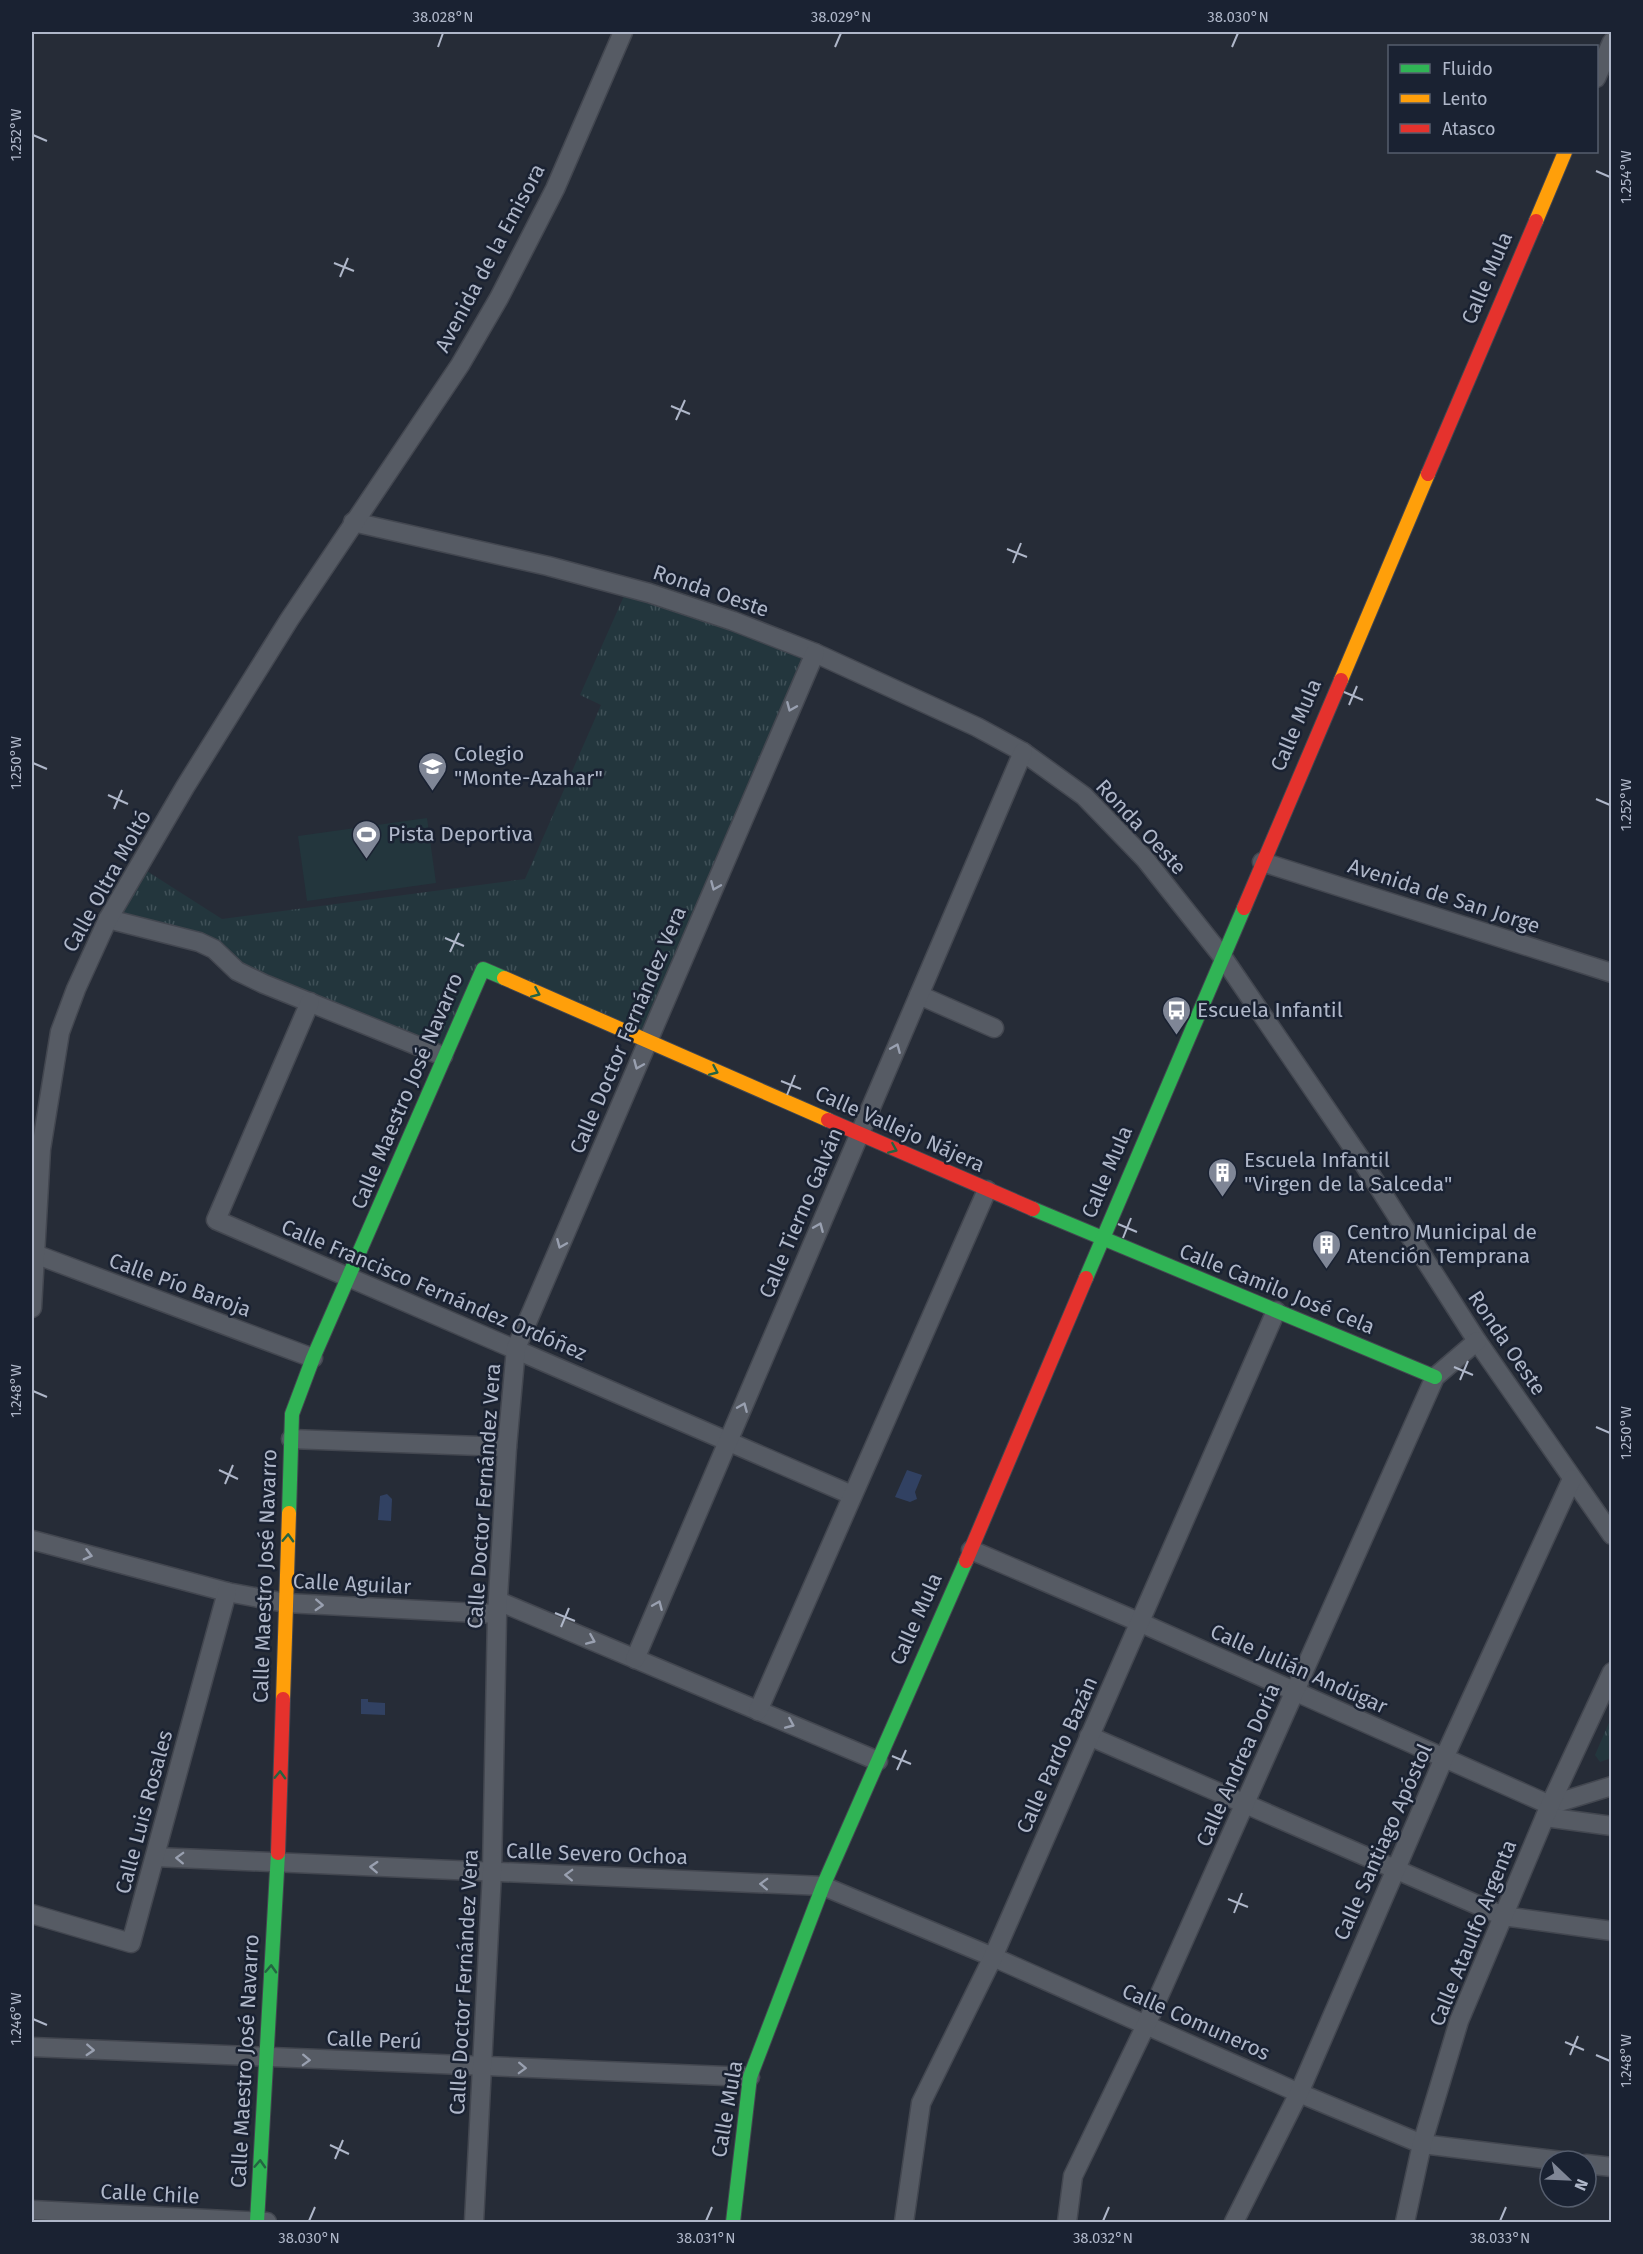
<svg xmlns="http://www.w3.org/2000/svg" width="1643" height="2254" viewBox="0 0 1643 2254" font-family="'Fira Sans',sans-serif">
<defs>
<pattern id="grass-tufts" width="24" height="20" patternUnits="userSpaceOnUse" patternTransform="scale(1.5)"><rect width="24" height="20" fill="#23363d"/><path d="M3 7l-1-3M5 7V3M7 7l1-3M15 17l-1-3M17 17v-4M19 17l1-3" fill="none" stroke="#405158"/></pattern>
</defs>
<rect width="100%" height="100%" fill="#262c37"/>
<g fill="url(#grass-tufts)">
<polygon points="628,587 815,653 648,1042 483,969 443,1056 264,984 214,949 108,919 139,866 222,919 525,879 601,705 580,695"/>
<polygon points="1611,1718 1611,1758 1600,1762 1595,1755"/>
</g>
<polygon fill="#23363d" points="427,818 436,883 307,901 298,836"/>
<g fill="#314162">
<polygon points="907,1470 922,1475 915,1492 917,1499 910,1502 895,1497"/>
<polygon points="387,1494 392,1499 391,1521 378,1520 380,1496"/>
<polygon points="361,1699 368,1699 368,1702 385,1703 385,1715 361,1714"/>
</g>
<g fill="none" stroke-linecap="round" stroke-linejoin="round">
<defs>
<g id="street">
<polyline points="1596,78 1612,42"/>
<polyline points="353,522 548,566 649,593 733,621 815,653 977,727 1023,752 1084,796 1145,859 1222,956 1360,1158 1477,1341 1612,1535"/>
<polyline points="1262,862 1612,973"/>
<polyline points="108,919 199,942 214,949 237,971 264,984 443,1056"/>
<polyline points="919,995 994,1028"/>
<polyline points="310,1002 216,1220 852,1495"/>
<polyline points="32,1253 313,1358"/>
<polyline points="32,1308 41,1149 60,1032 76,989 108,919 185,787 289,620 460,365 499,298 555,189 623,32"/>
<polyline points="291,1439 507,1447"/>
<polyline points="32,1540 227,1592 286,1603 497,1614"/>
<polyline points="971,1550 1139,1622 1550,1805 1612,1786"/>
<polyline points="498,1601 878,1761"/>
<polyline points="635,1659 1023,752"/>
<polyline points="758,1711 987,1190"/>
<polyline points="1089,1736 1503,1916 1612,1931"/>
<polyline points="1545,1817 1612,1826"/>
<polyline points="155,1857 823,1886 993,1957 1299,2093 1422,2144 1562,2161"/>
<polyline points="32,1914 131,1943 227,1592"/>
<polyline points="32,2047 750,2077"/>
<polyline points="1586,2164 1612,2167"/>
<polyline points="32,2210 267,2222"/>
<polyline points="474,2222 492,1872 497,1614 507,1447 516,1348 815,653"/>
<polyline points="904,2222 921,2103 993,1957 1276,1311"/>
<polyline points="1067,2222 1073,2176 1146,2025 1435,1377 1477,1341"/>
<polyline points="1234,2222 1299,2093 1444,1758 1572,1479"/>
<polyline points="1405,2222 1422,2144 1459,2021 1550,1805 1612,1672"/>
</g>
<g id="fast">
<polyline points="1033,1209 1435,1377"/>
<polyline points="1086,1278 1244,908"/>
<polyline points="289,1513 292,1414 313,1358 483,969 504,978"/>
<polyline points="257,2222 278,1853"/>
<polyline points="733,2222 750,2077 823,1886 966,1561"/>
</g>
<g id="slow">
<polyline points="1536,221 1565,152"/>
<polyline points="1341,680 1428,474"/>
<polyline points="504,978 828,1120"/>
<polyline points="283,1699 289,1513"/>
</g>
<g id="jam">
<polyline points="1428,474 1536,221"/>
<polyline points="1244,908 1341,680"/>
<polyline points="828,1120 1033,1209"/>
<polyline points="966,1561 1086,1278"/>
<polyline points="278,1853 283,1699"/>
</g>
</defs>
<use href="#street" stroke="#434750" stroke-width="21"/>
<use href="#fast" stroke="#434750" stroke-width="16"/>
<use href="#slow" stroke="#434750" stroke-width="16"/>
<use href="#jam" stroke="#434750" stroke-width="16"/>
<use href="#street" stroke="#565b64" stroke-width="18"/>
<use href="#fast" stroke="#30b455" stroke-width="14"/>
<use href="#slow" stroke="#ff9f0a" stroke-width="14"/>
<use href="#jam" stroke="#e5322d" stroke-width="14"/>
</g>
<defs><path id="oneway-chevron" d="M-2-3.5L2.5 0L-2 3.5" fill="none" stroke-width="1.6" stroke-linecap="round" stroke-linejoin="round" transform="scale(1.5)"/></defs>
<g stroke="#99a0b0">
<use href="#oneway-chevron" transform="translate(791 707) rotate(113)"/>
<use href="#oneway-chevron" transform="translate(715 886) rotate(113)"/>
<use href="#oneway-chevron" transform="translate(896 1048) rotate(-67)"/>
<use href="#oneway-chevron" transform="translate(638 1065) rotate(113)"/>
<use href="#oneway-chevron" transform="translate(819 1227) rotate(-67)"/>
<use href="#oneway-chevron" transform="translate(561 1244) rotate(113)"/>
<use href="#oneway-chevron" transform="translate(743 1407) rotate(-67)"/>
<use href="#oneway-chevron" transform="translate(88 1555) rotate(15)"/>
<use href="#oneway-chevron" transform="translate(319 1605) rotate(3)"/>
<use href="#oneway-chevron" transform="translate(658 1605) rotate(-67)"/>
<use href="#oneway-chevron" transform="translate(591 1640) rotate(23)"/>
<use href="#oneway-chevron" transform="translate(790 1724) rotate(23)"/>
<use href="#oneway-chevron" transform="translate(180 1858) rotate(-178)"/>
<use href="#oneway-chevron" transform="translate(374 1867) rotate(-177)"/>
<use href="#oneway-chevron" transform="translate(569 1875) rotate(-178)"/>
<use href="#oneway-chevron" transform="translate(764 1884) rotate(-178)"/>
<use href="#oneway-chevron" transform="translate(90 2050) rotate(3)"/>
<use href="#oneway-chevron" transform="translate(306 2060) rotate(2)"/>
<use href="#oneway-chevron" transform="translate(522 2068) rotate(2)"/>
</g>
<g stroke="#246442">
<use href="#oneway-chevron" transform="translate(536 993) rotate(24)"/>
<use href="#oneway-chevron" transform="translate(714 1071) rotate(24)"/>
<use href="#oneway-chevron" transform="translate(893 1149) rotate(23)"/>
<use href="#oneway-chevron" transform="translate(288 1538) rotate(-88)"/>
<use href="#oneway-chevron" transform="translate(280 1775) rotate(-88)"/>
<use href="#oneway-chevron" transform="translate(271 1969) rotate(-87)"/>
<use href="#oneway-chevron" transform="translate(260 2164) rotate(-87)"/>
</g>
<path fill="none" stroke="#afb7c9" stroke-width="2" d="M438 47 443 33M835 47 841 33M1232 47 1238 33M33 135 47 141M1596 171 1610 177M334 263 354 271M340 277 348 258M671 406 690 414M676 420 685 400M1007 549 1027 557M1013 563 1021 543M1344 692 1363 700M1349 705 1357 686M33 763 47 769M108 795 128 804M1596 799 1610 805M114 809 122 790M445 938 464 946M450 952 459 933M781 1081 801 1089M787 1095 795 1075M1118 1224 1137 1232M1123 1238 1131 1218M1454 1367 1473 1375M1460 1380 1468 1361M33 1391 47 1397M1596 1427 1610 1433M219 1470 238 1479M225 1484 233 1465M555 1613 575 1621M561 1627 569 1608M892 1756 911 1764M897 1770 906 1750M1228 1899 1248 1907M1234 1913 1242 1893M33 2019 47 2025M1565 2042 1584 2050M1570 2055 1578 2036M1596 2055 1610 2061M330 2145 349 2154M335 2159 343 2140M309 2221 315 2207M706 2221 712 2207M1103 2221 1109 2207M1500 2221 1506 2207"/>
<defs>
<symbol id="school-pin" viewBox="-11 -11 22 30"><path d="M0 17L-7.5 6A9.5 9.5 0 1 1 7.5 6Z" fill="#7f8696" stroke="#1a2232"/><path d="M0-5L7-2L0 1L-7-2ZM-4 1L0 2.5L4 1V4Q0 6-4 4Z" fill="#fff"/></symbol>
<symbol id="stadium-pin" viewBox="-11 -11 22 30"><path d="M0 17L-7.5 6A9.5 9.5 0 1 1 7.5 6Z" fill="#7f8696" stroke="#1a2232"/><path d="M0-5a6.5 5 0 1 0 0 10a6.5 5 0 1 0 0-10ZM-3.5-1.8h7v3.6h-7Z" fill="#fff"/></symbol>
<symbol id="bus-pin" viewBox="-11 -11 22 30"><path d="M0 17L-7.5 6A9.5 9.5 0 1 1 7.5 6Z" fill="#7f8696" stroke="#1a2232"/><path d="M-5-6H5V4H4V6H2V4H-2V6H-4V4H-5ZM-3.5-4V0h7V-4ZM-3.5 1.2v1.5H-2V1.2ZM2 1.2v1.5H3.5V1.2Z" fill="#fff"/></symbol>
<symbol id="building-pin" viewBox="-11 -11 22 30"><path d="M0 17L-7.5 6A9.5 9.5 0 1 1 7.5 6Z" fill="#7f8696" stroke="#1a2232"/><path d="M-4-6H4V6H1V3H-1V6H-4ZM-2.5-4.3h1.7v1.8h-1.7ZM.8-4.3h1.7v1.8H.8ZM-2.5-1h1.7V.8h-1.7ZM.8-1h1.7V.8H.8Z" fill="#fff"/></symbol>
</defs>
<g fill-rule="evenodd">
<use href="#school-pin" x="416" y="750" width="33" height="45"/>
<use href="#stadium-pin" x="350" y="818" width="33" height="45"/>
<use href="#bus-pin" x="1160" y="994" width="33" height="45"/>
<use href="#building-pin" x="1206" y="1156" width="33" height="45"/>
<use href="#building-pin" x="1310" y="1228" width="33" height="45"/>
</g>
<g text-anchor="middle" dominant-baseline="central" stroke-width="5" stroke-linejoin="round" paint-order="stroke">
<g font-size="21" fill="#afb7c9" stroke="#1a2232">
<text transform="translate(490 258) rotate(-62)">Avenida de la Emisora</text>
<text transform="translate(1487 278) rotate(-67)">Calle Mula</text>
<text transform="translate(711 591) rotate(19)">Ronda Oeste</text>
<text transform="translate(1296 725) rotate(-67)">Calle Mula</text>
<text transform="translate(1141 827) rotate(47)">Ronda Oeste</text>
<text transform="translate(107 881) rotate(-61)">Calle Oltra Moltó</text>
<text transform="translate(1444 896) rotate(18)">Avenida de San Jorge</text>
<text transform="translate(628 1030) rotate(-67)">Calle Doctor Fernández Vera</text>
<text transform="translate(407 1091) rotate(-67)">Calle Maestro José Navarro</text>
<text transform="translate(900 1129) rotate(24)">Calle Vallejo Nájera</text>
<text transform="translate(1107 1172) rotate(-67)">Calle Mula</text>
<text transform="translate(801 1213) rotate(-67)">Calle Tierno Galván</text>
<text transform="translate(180 1285) rotate(20)">Calle Pío Baroja</text>
<text transform="translate(1277 1289) rotate(22)">Calle Camilo José Cela</text>
<text transform="translate(434 1290) rotate(23)">Calle Francisco Fernández Ordóñez</text>
<text transform="translate(1507 1343) rotate(56)">Ronda Oeste</text>
<text transform="translate(484 1496) rotate(-86)">Calle Doctor Fernández Vera</text>
<text transform="translate(265 1576) rotate(-88)">Calle Maestro José Navarro</text>
<text transform="translate(352 1584) rotate(3)">Calle Aguilar</text>
<text transform="translate(916 1619) rotate(-66)">Calle Mula</text>
<text transform="translate(1299 1669) rotate(24)">Calle Julián Andúgar</text>
<text transform="translate(1057 1755) rotate(-66)">Calle Pardo Bazán</text>
<text transform="translate(1238 1765) rotate(-66)">Calle Andrea Doria</text>
<text transform="translate(144 1812) rotate(-75)">Calle Luis Rosales</text>
<text transform="translate(1383 1842) rotate(-66)">Calle Santiago Apóstol</text>
<text transform="translate(597 1854) rotate(2)">Calle Severo Ochoa</text>
<text transform="translate(1473 1933) rotate(-68)">Calle Ataulfo Argenta</text>
<text transform="translate(464 1982) rotate(-87)">Calle Doctor Fernández Vera</text>
<text transform="translate(1196 2022) rotate(24)">Calle Comuneros</text>
<text transform="translate(374 2040) rotate(2)">Calle Perú</text>
<text transform="translate(245 2061) rotate(-87)">Calle Maestro José Navarro</text>
<text transform="translate(727 2109) rotate(-80)">Calle Mula</text>
<text transform="translate(150 2194) rotate(3)">Calle Chile</text>
</g>
<g font-size="21" fill="#afb7c9" stroke="#1a2232" text-anchor="start">
<text x="454" y="754">Colegio<tspan x="454" dy="24">"Monte-Azahar"</tspan></text>
<text x="388" y="834">Pista Deportiva</text>
<text x="1197" y="1010">Escuela Infantil</text>
<text x="1244" y="1160">Escuela Infantil<tspan x="1244" dy="24">"Virgen de la Salceda"</tspan></text>
<text x="1347" y="1232">Centro Municipal de<tspan x="1347" dy="24">Atención Temprana</tspan></text>
</g>
</g>
<rect width="1643" height="2254" fill="none" stroke="#1a2232" stroke-width="66"/>
<rect x="1388" y="45" width="210" height="108" fill="#1a2232" stroke="#565e6e" stroke-width="1.5"/>
<rect x="1400" y="64" width="30" height="9" fill="#30b455" stroke="#565e6e" stroke-width="1.5"/>
<text x="1442" y="75" font-size="18" fill="#afb7c9">Fluido</text>
<rect x="1400" y="94" width="30" height="9" fill="#ff9f0a" stroke="#565e6e" stroke-width="1.5"/>
<text x="1442" y="105" font-size="18" fill="#afb7c9">Lento</text>
<rect x="1400" y="124" width="30" height="9" fill="#e5322d" stroke="#565e6e" stroke-width="1.5"/>
<text x="1442" y="135" font-size="18" fill="#afb7c9">Atasco</text>
<g transform="translate(1568 2179) rotate(113)"><circle r="28" fill="#1a2232" stroke="#565e6e" stroke-width="1.5"/>
<path d="M0-4.5L10 22L0 15L-10 22Z" fill="#7f8696"/>
<text y="-9" font-size="16" font-weight="bold" text-anchor="middle" fill="#afb7c9">N</text>
</g>
<rect x="33" y="33" width="1577" height="2188" fill="none" stroke="#afb7c9" stroke-width="2"/>
<g font-size="15" text-anchor="middle" fill="#afb7c9">
<text x="443" y="22">38.028°N</text>
<text x="841" y="22">38.029°N</text>
<text x="1238" y="22">38.030°N</text>
<text transform="translate(16 135) rotate(-90)" y="5">1.252°W</text>
<text transform="translate(1626 177) rotate(-90)" y="5">1.254°W</text>
<text transform="translate(16 763) rotate(-90)" y="5">1.250°W</text>
<text transform="translate(1626 805) rotate(-90)" y="5">1.252°W</text>
<text transform="translate(16 1391) rotate(-90)" y="5">1.248°W</text>
<text transform="translate(1626 1433) rotate(-90)" y="5">1.250°W</text>
<text transform="translate(16 2019) rotate(-90)" y="5">1.246°W</text>
<text transform="translate(1626 2061) rotate(-90)" y="5">1.248°W</text>
<text x="309" y="2243">38.030°N</text>
<text x="706" y="2243">38.031°N</text>
<text x="1103" y="2243">38.032°N</text>
<text x="1500" y="2243">38.033°N</text>
</g>
</svg>
